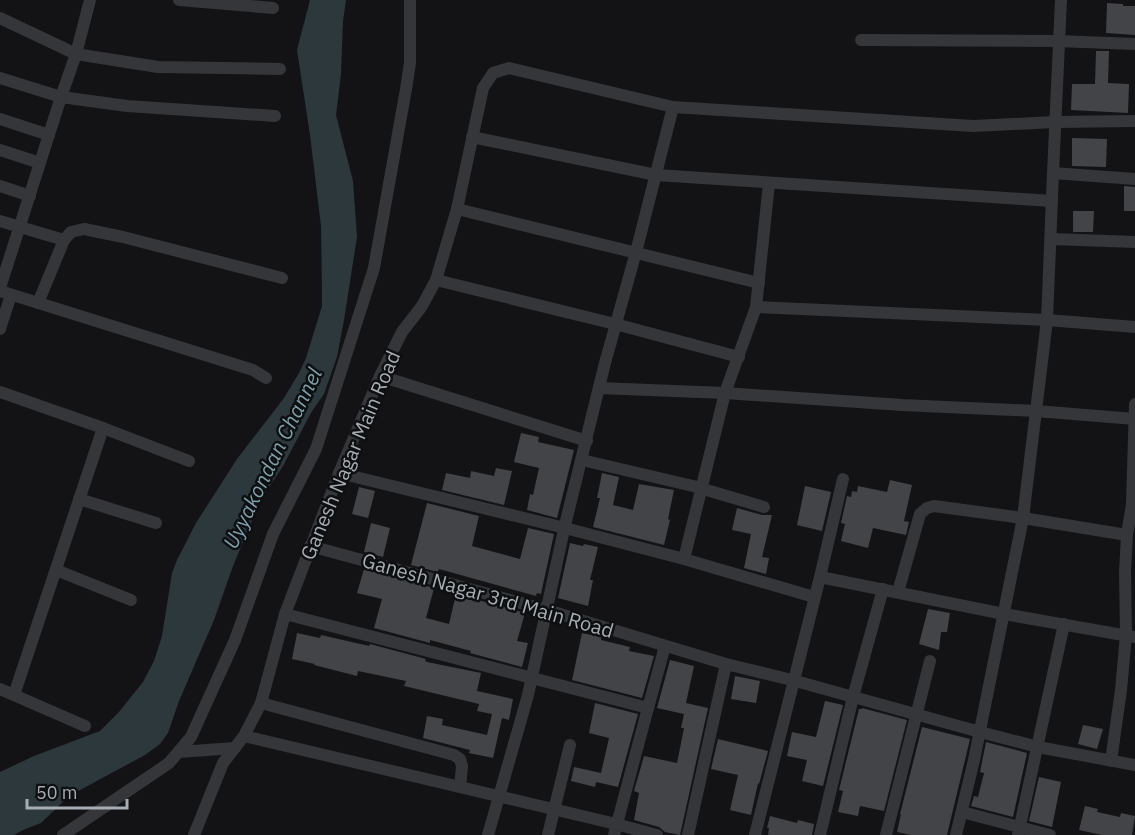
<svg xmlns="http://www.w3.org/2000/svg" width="1135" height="835" viewBox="0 0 1135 835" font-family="'IBM Plex Sans',sans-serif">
<rect width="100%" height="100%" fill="#131315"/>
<polygon fill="#2d383d" points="310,0 346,0 343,21 341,74 336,115 353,181 357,237 344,320 337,357 324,394 312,411 283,466 260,501 233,566 214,620 179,701 168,733 160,744 145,755 69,796 41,823 23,830 14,835 0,835 0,772 34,756 100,731 119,712 143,682 154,661 162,636 172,573 177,560 196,523 237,459 284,398 299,373 306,358 322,306 322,292 321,226 310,135 297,50"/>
<g fill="#424448">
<polygon points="1107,3 1123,4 1123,6 1135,6 1135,35 1106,33"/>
<polygon points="1096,51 1109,51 1108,83 1129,84 1128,113 1071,110 1072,84 1095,84"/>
<polygon points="1072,138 1107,139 1106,167 1072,166"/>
<polygon points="1124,186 1135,187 1135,211 1124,211"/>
<polygon points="1073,211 1094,211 1093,232 1073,232"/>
<polygon points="521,433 539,437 538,442 574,450 557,518 527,510 530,494 533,495 539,468 514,462"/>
<polygon points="496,468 512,471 504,505 442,490 446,473 470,478 471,471 494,476"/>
<polygon points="602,473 619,477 613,505 633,510 639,484 674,490 668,519 670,520 664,545 593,527 600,498 597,498"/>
<polygon points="890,480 912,485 904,521 909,522 906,535 873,528 868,548 841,541 845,524 841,523 847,496 851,497 852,491 857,492 858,486 887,492"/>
<polygon points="805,486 831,492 822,531 797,525"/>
<polygon points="359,487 375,491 368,518 352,514"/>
<polygon points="427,503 479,516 472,546 520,559 528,528 554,534 541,594 537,593 536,596 439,569 438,572 411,565"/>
<polygon points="737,508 762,515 772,515 762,557 769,558 766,574 744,568 751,534 732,530"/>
<polygon points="371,523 390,528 383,557 364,552"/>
<polygon points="570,543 583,546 584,544 598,547 590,580 593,580 588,606 558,598"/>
<polygon points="364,569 434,588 426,618 449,624 456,594 525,613 517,641 528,643 522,667 470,653 471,651 430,640 430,643 374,628 382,599 357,593"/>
<polygon points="928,609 950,613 947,632 941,632 939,650 919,644"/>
<polygon points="297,633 320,638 321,635 369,646 370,644 426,659 425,661 427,662 481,673 477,691 513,699 509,720 502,718 493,758 469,753 470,750 423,738 427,716 443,719 442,725 487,735 492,714 477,711 479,704 404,686 406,681 358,671 357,676 314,665 315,664 292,659"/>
<polygon points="582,633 601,637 601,640 630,647 629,651 654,656 642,698 572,680"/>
<polygon points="670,660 694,666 686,703 708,708 680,835 665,832 659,827 634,820 639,793 634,791 644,756 677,763 684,728 681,728 684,714 657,708"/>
<polygon points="735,676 760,681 756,703 731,699"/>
<polygon points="825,701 843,705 823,786 802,781 807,760 787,756 792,732 816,737"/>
<polygon points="595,703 638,714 618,787 596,782 595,787 571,781 574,767 601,773 609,738 589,733"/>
<polygon points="862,708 907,720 884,811 860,806 858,816 838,812 843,791 839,790 859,709 862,709"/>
<polygon points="1083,725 1103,729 1097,749 1078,744"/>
<polygon points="922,727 970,739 947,835 911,835 897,832 901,814 900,814"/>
<polygon points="718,739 768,751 759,784 758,783 751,815 730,810 738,775 711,769"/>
<polygon points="986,742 1027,753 1013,817 971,806 974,796 978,797 984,773 980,772"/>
<polygon points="1039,777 1061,782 1052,827 1029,821"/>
<polygon points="1085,806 1098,809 1097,812 1120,817 1121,813 1135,816 1132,835 1102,835 1079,830"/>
<polygon points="770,816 797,823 798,820 814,824 812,835 768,835 769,828 767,828"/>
</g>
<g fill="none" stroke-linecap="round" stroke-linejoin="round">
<g stroke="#34363a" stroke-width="12">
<polyline points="90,0 76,54 158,67 280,69"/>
<polyline points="179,0 273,8"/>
<polyline points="0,18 76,54 61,97 127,106 275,116"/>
<polyline points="861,40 1058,41 1135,44"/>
<polyline points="0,78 61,97 0,288"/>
<polyline points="0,119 49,135"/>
<polyline points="472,137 656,175 1052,201"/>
<polyline points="0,150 40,163"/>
<polyline points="1053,173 1061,0"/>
<polyline points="1135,179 1053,173 1047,320 1023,518 1127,535 1132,504 1135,504"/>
<polyline points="0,186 30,196"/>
<polyline points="457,209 759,283"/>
<polyline points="0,221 64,240"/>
<polyline points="1051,239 1135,242"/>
<polyline points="436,280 615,324 739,357"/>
<polyline points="0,291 253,370 266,378"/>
<polyline points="38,303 64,240 71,232 84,229 123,237 282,278"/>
<polyline points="756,307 1047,320 1135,327"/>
<polyline points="0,329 11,295"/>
<polyline points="380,376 587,441"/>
<polyline points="599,388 725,393 902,405 1036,411 1135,419"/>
<polyline points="0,392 103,428 189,461"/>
<polyline points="582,460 693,486 764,507"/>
<polyline points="339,473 565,528 684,559 814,597"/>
<polyline points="843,479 820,577 1004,614 1135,637"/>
<polyline points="79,499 156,523"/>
<polyline points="1132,504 1135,404"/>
<polyline points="310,546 547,610 726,664 792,680 980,732 1038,747 1135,765"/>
<polyline points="684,559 725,393 756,307 769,183"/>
<polyline points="56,570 131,600"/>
<polyline points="898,592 920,514 927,508 934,506 1023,518 974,760 956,835"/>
<polyline points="285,614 648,708 614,835"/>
<polyline points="0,689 85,726"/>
<polyline points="14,695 103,428"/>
<polyline points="261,703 454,755 460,759 462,766 460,787"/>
<polyline points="648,708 665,646"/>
<polyline points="244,736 616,824 657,835"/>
<polyline points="179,752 235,748"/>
<polyline points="1111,761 1121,690 1126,635 1125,571 1127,535"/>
<polyline points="962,812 1050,835"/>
<polyline points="63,835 169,763 191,737 235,640 273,534 316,449 374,268 406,89 410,63 410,0"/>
<polyline points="194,835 223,763 244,736 261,703 285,614 339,473 380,376 402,332 422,306 436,280 457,209 483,88 493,73 509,68 673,107 973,126 1055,122 1135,121"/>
<polyline points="488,835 528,695 565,525 605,363 636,252 673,107"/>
<polyline points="548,835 570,745"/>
<polyline points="688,835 726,664"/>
<polyline points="755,835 820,577"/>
<polyline points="820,835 853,697 883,589"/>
<polyline points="886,835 930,661"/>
<polyline points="1018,835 1064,624"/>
</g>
</g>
<g text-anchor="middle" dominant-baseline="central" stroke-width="5" stroke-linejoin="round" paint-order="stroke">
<g font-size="20" fill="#a6adb4" stroke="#0e0f10">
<text transform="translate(350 455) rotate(-67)">Ganesh Nagar Main Road</text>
<text transform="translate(488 595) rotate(16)">Ganesh Nagar 3rd Main Road</text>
</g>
<g font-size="21" font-style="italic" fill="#7ea0ae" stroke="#0e0f10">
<text transform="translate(272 458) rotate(-64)">Uyyakondan Channel</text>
</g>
</g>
<path d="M27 799v9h100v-9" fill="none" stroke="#a6adb4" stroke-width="3"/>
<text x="36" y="799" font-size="18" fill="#a6adb4" stroke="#0e0f10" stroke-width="4.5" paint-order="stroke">50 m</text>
</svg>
